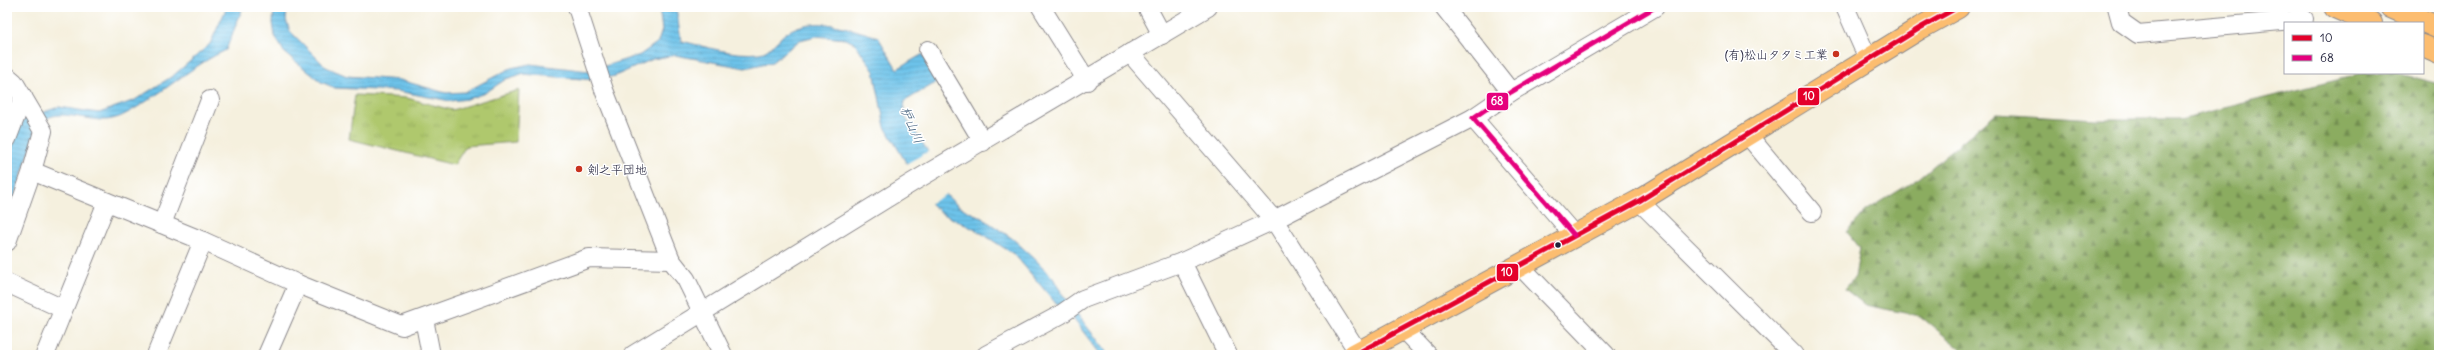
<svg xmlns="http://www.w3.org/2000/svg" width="2446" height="362" viewBox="0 0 2446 362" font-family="Delius,'Klee One',sans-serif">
<defs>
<pattern id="forest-firs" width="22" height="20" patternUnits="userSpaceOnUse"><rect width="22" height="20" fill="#8bac60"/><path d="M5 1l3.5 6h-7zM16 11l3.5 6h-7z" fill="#718c50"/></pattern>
<pattern id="park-tufts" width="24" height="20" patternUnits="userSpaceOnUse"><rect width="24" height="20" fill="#afc86d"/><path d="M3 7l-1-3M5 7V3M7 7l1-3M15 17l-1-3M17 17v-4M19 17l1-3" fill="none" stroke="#96ac5f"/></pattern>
<pattern id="water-rules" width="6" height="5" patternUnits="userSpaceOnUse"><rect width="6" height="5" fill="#6dc3ea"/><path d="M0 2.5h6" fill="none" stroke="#5ea7ca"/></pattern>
</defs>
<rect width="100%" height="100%" fill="#fff"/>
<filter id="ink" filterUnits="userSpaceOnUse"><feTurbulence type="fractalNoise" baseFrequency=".025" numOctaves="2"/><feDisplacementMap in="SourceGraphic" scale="8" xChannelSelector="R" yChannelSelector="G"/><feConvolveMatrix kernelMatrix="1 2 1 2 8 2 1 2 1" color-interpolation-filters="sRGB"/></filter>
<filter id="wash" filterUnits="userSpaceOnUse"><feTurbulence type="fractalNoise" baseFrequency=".012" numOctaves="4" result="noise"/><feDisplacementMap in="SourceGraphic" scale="16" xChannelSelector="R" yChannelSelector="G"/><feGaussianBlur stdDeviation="0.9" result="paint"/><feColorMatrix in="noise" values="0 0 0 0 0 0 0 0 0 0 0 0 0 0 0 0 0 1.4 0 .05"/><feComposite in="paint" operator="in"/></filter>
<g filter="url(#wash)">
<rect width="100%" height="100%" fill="#f5f0de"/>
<polygon fill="url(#forest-firs)" stroke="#56674e" points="2365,73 2396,73 2439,84 2439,355 1968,355 1920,316 1865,305 1845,289 1855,277 1860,248 1847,232 1866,211 1919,178 1996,113 2095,119 2180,119"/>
<polygon fill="url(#park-tufts)" stroke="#687554" points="519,90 516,142 466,146 454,165 349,139 355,95 407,98 452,110"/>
<g fill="url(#water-rules)" stroke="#487292">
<path d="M227 7H243L226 50C195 64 169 88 139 106 131 111 122 117 112 119 94 124 61 108 46 119 32 130 14 204 7 224V160L25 111 41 113 59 107 99 113 135 100 174 75 210 44Z"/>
<path d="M274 7H287L286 20 290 31 326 67 347 76 400 80 446 93 465 92 511 68 530 64 589 71 640 55 658 42 662 30 659 7H676L681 41C708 47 732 56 760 53 769 52 779 38 786 33 814 14 850 29 878 37L897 69 923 54 937 82 905 101 903 114 929 153 947 196 958 206 982 218 1013 239 1034 258 1053 278 1064 297 1109 355H1101L1072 317 1058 306 1015 255 978 231 941 213 930 203 885 127 874 71 855 43 845 39 816 36 800 40 772 62 745 68 675 55 653 59 615 76 594 80 522 74 506 79 485 93 468 99 450 101 397 91 335 88 321 82 284 52 275 36 273 23Z"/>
</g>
<polygon fill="#f5f0de" points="929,151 948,193 929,204 904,165"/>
</g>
<g filter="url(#ink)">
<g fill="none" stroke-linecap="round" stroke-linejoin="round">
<defs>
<g id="minor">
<polyline points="577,7 604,90 671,260 686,279 723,355"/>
<polyline points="1041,7 1087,81"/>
<polyline points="1147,7 1162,35"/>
<polyline points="1444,7 1511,92"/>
<polyline points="1845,7 1869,61"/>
<polyline points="2117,7 2121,22 2138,34 2304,19"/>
<polyline points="928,50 983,142"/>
<polyline points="1130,53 1274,220 1358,352"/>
<polyline points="7,76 14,82 43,131 32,171 7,242"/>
<polyline points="1747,134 1812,212"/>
<polyline points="7,139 23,97"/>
<polyline points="32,171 203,241 298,284 267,355"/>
<polyline points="1639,201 1794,355"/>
<polyline points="162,224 210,100"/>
<polyline points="1574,235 1473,118 1511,92 1655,7"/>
<polyline points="1519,265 1606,355"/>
<polyline points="7,283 63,309"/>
<polyline points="298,284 402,326 589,258 671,260"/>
<polyline points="424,319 431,355"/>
<polyline points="1403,329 1428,355"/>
<polyline points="45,355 107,202"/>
<polyline points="156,355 203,241"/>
<polyline points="633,355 913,182 1208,7"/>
<polyline points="986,355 1060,315 1083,299 1182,262"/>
<polyline points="1228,355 1182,262 1274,220 1473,118"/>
</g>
<polyline id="major" points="1354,355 1639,201 1920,28 1958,7"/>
<g id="highway">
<polyline points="2335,7 2371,23"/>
<polyline points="2391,7 2439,28"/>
<polyline points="2423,46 2439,53"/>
</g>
</defs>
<use href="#minor" stroke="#8c898c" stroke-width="20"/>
<use href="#major" stroke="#8c898c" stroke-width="24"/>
<use href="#highway" stroke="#8c898c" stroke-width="24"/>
<use href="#minor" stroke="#fff" stroke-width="18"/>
<use href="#major" stroke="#fcbd6f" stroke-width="22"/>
<use href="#highway" stroke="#fcbd6f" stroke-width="22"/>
<defs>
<polyline id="bus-1" points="1354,355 1639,201 1920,28 1958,7"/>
<polyline id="bus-2" points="1574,235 1473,118 1511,92 1655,7"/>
</defs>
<use href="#bus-1" stroke="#fff" stroke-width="8"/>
<use href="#bus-2" stroke="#fff" stroke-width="8"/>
<use href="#bus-1" stroke="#e4002b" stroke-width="5"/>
<use href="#bus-2" stroke="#e5007d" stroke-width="5"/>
</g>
</g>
<g fill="#c8321e" stroke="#fff" stroke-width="1.5">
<circle cx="1836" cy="54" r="4"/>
<circle cx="579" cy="169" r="4"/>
</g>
<circle fill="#22223b" stroke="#fff" stroke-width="1.5" cx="1558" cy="245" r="3.5"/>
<g text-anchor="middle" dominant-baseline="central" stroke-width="3" stroke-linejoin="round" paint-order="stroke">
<g font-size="12" fill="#22223b" stroke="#fff" text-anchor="end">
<text x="1828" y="54">(有)松山タタミ工業</text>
<text x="587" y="169" text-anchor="start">剣之平団地</text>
</g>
<g font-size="13" font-style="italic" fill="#3c5a78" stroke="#fff">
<text transform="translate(912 125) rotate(67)">枦山川</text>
</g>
</g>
<g stroke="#fff" stroke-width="1.5">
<rect x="1797" y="87" width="23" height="19" rx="4" fill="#e4002b"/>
<rect x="1486" y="92" width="23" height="19" rx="4" fill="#e5007d"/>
<rect x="1496" y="263" width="23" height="19" rx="4" fill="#e4002b"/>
</g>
<g font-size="11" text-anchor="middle" font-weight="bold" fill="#fff">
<text x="1809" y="100">10</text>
<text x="1497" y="105">68</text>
<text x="1507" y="276">10</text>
</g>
<rect width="2446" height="362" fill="none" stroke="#fff" stroke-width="24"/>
<rect x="2284" y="22" width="140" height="52" fill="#ffffff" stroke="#a7a7b1"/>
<rect x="2292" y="35" width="20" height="6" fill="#e4002b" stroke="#a7a7b1"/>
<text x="2320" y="42" font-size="12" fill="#22223b">10</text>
<rect x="2292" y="55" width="20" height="6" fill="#e5007d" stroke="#a7a7b1"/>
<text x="2320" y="62" font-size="12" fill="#22223b">68</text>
</svg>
